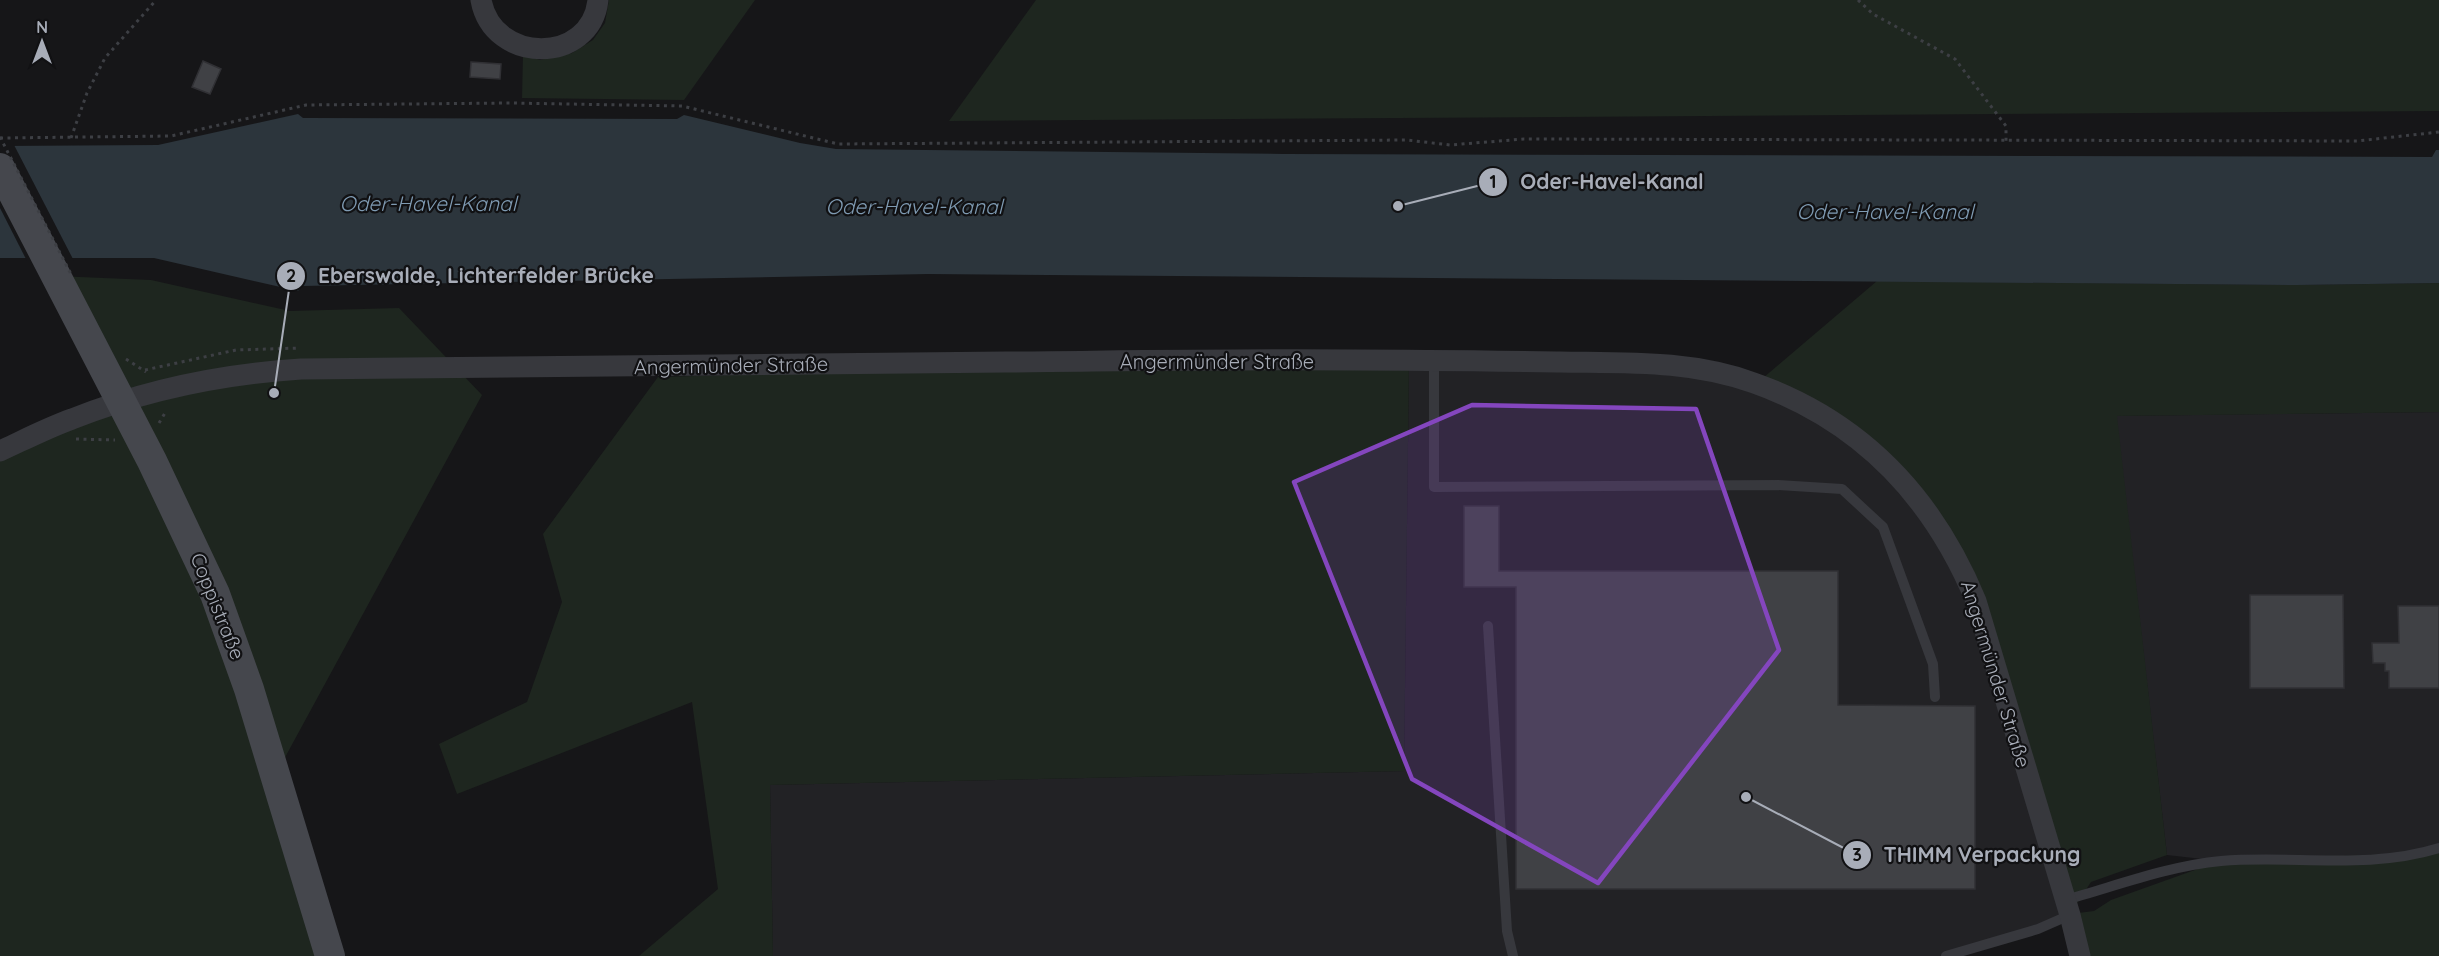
<svg xmlns="http://www.w3.org/2000/svg" width="2439" height="956" viewBox="0 0 2439 956" font-family="Quicksand,sans-serif">
<rect width="100%" height="100%" fill="#161618"/>
<g fill="#222225">
<polygon points="1409,360 1582,362 1756,384 1885,463 1945,542 2070,915 1946,956 773,956 770,785 1404,771"/>
<polygon points="2439,412 2439,848 2421,853 2220,861 2167,855 2116,416"/>
</g>
<g fill="#1e261f">
<polygon points="609,0 755,0 684,100 522,98 523,54 540,60 572,53 593,40 605,23"/>
<polygon points="1036,0 2439,0 2439,111 949,121"/>
<polygon points="56,276 151,280 290,311 399,308 482,395 276,774 330,956 0,956 0,451 122,403"/>
<polygon points="1877,281 2298,285 2439,283 2439,412 2117,416 2167,855 2091,882 2070,914 2094,911 2111,900 2220,861 2421,853 2439,848 2439,956 2088,956 2070,915 1976,601 1945,542 1885,463 1809,407 1756,384"/>
<polygon points="1317,360 1409,360 1404,771 770,785 773,956 639,956 718,889 692,702 457,794 439,744 527,702 562,602 543,534 658,377"/>
</g>
<polygon fill="#2c353c" points="298,114 303,118 677,119 684,115 800,143 836,149 1284,154 2432,157 2436,150 2439,150 2439,283 2298,285 928,274 302,286 298,291 154,258 0,258 0,146 158,145"/>
<polygon fill="#161618" points="0,143 13,143 74,261 27,261 0,208"/>
<g fill="#404145" stroke="#303034" stroke-width="1.5">
<polygon points="203,61 221,69 210,94 192,87"/>
<polygon points="471,62 501,64 500,79 470,77"/>
<polygon points="1464,506 1499,506 1499,571 1838,571 1838,705 1975,706 1975,889 1516,889 1516,587 1464,587"/>
<polygon points="2250,595 2343,595 2344,688 2250,688"/>
<polygon points="2398,606 2439,606 2439,688 2389,688 2389,671 2385,671 2385,663 2373,663 2372,643 2399,643"/>
</g>
<g fill="none" stroke-linecap="round" stroke-linejoin="round">
<g stroke="#3d3f44" stroke-width="3" stroke-dasharray="3 4.5" stroke-linecap="butt">
<polyline points="1858,0 1873,14 1955,59 2006,126 2006,141"/>
<polyline points="0,138 171,136 306,105 510,103 682,106 838,144 1407,140 1450,145 1524,139 2357,141 2439,132"/>
<polyline points="71,138 87,93 105,58 156,0"/>
<polyline points="126,359 146,372"/>
<polyline points="145,370 236,350 300,348"/>
<polyline points="159,423 165,413 164,410"/>
<polyline points="76,439 115,440"/>
</g>
<g stroke="#37383d" stroke-width="10">
<polyline points="1434,360 1434,487 1778,485 1842,489 1883,527 1933,664 1935,697"/>
<polyline points="1488,626 1507,931 1513,956"/>
<path d="M2065 900C2116 886 2168 866 2221 861 2292 855 2369 870 2439 848"/>
<polyline points="1946,956 2038,929 2070,915"/>
</g>
<g stroke="#37383d" stroke-width="21">
<path d="M481 0C493 65 591 65 598 0"/>
<path d="M0 451C24 440 47 428 72 419 145 390 223 374 301 369 536 367 771 365 1006 362 1122 361 1238 359 1354 360 1423 360 1491 361 1560 362 1626 363 1691 360 1754 383 1861 421 1933 497 1976 601L2070 915 2080 956"/>
</g>
<polyline stroke="#45474d" stroke-width="30" points="0,168 152,461 215,594 249,689 330,956"/>
<polyline stroke="#3d3f44" stroke-width="3" stroke-dasharray="3 4.5" stroke-linecap="butt" points="0,137 72,276"/>
</g>
<path fill="#8446be" fill-opacity="0.2" stroke="#8446be" stroke-width="4.5" stroke-linejoin="round" d="M1472 405 1696 409 1779 650 1598 883 1412 779 1294 482Z"/>
<g text-anchor="middle" dominant-baseline="central" stroke-width="4.5" stroke-linejoin="round" paint-order="stroke">
<g font-size="20" fill="#a8adb8" stroke="#111113">
<text x="1217" y="361">Angermünder Straße</text>
<text transform="translate(731 365) rotate(-1)">Angermünder Straße</text>
<text transform="translate(218 606) rotate(68)">Coppistraße</text>
<text transform="translate(1996 674) rotate(73)">Angermünder Straße</text>
</g>
<g font-size="21" font-style="italic" fill="#7f9bb3" stroke="#111113">
<text x="428" y="203">Oder-Havel-Kanal</text>
<text x="914" y="206">Oder-Havel-Kanal</text>
<text x="1885" y="211">Oder-Havel-Kanal</text>
</g>
</g>
<path fill="none" stroke="#a8adb8" stroke-width="2" d="M1398 206L1493 182M274 393L291 276M1746 797L1857 855"/>
<g fill="#a8adb8" stroke="#111113" stroke-width="2">
<circle cx="1398" cy="206" r="6"/>
<circle cx="274" cy="393" r="6"/>
<circle cx="1746" cy="797" r="6"/>
<circle cx="1493" cy="182" r="15"/>
<circle cx="291" cy="276" r="15"/>
<circle cx="1857" cy="855" r="15"/>
</g>
<g font-size="18" text-anchor="middle" font-weight="bold" fill="#111">
<text x="1493" y="188">1</text>
<text x="291" y="282">2</text>
<text x="1857" y="861">3</text>
</g>
<g font-size="21" text-anchor="middle" font-weight="bold" fill="#a8adb8" stroke="#111113" stroke-width="4.5" stroke-linejoin="round" paint-order="stroke">
<text x="1612" y="189">Oder-Havel-Kanal</text>
<text x="486" y="283">Eberswalde, Lichterfelder Brücke</text>
<text x="1982" y="862">THIMM Verpackung</text>
</g>
<g transform="translate(42 42)" stroke="#111113" stroke-width="4.5" paint-order="stroke">
<path d="M0-4.5L10 22L0 15L-10 22Z" fill="#a8adb8"/>
<text y="-9" font-size="16" font-weight="bold" text-anchor="middle" fill="#a8adb8">N</text>
</g>
</svg>
